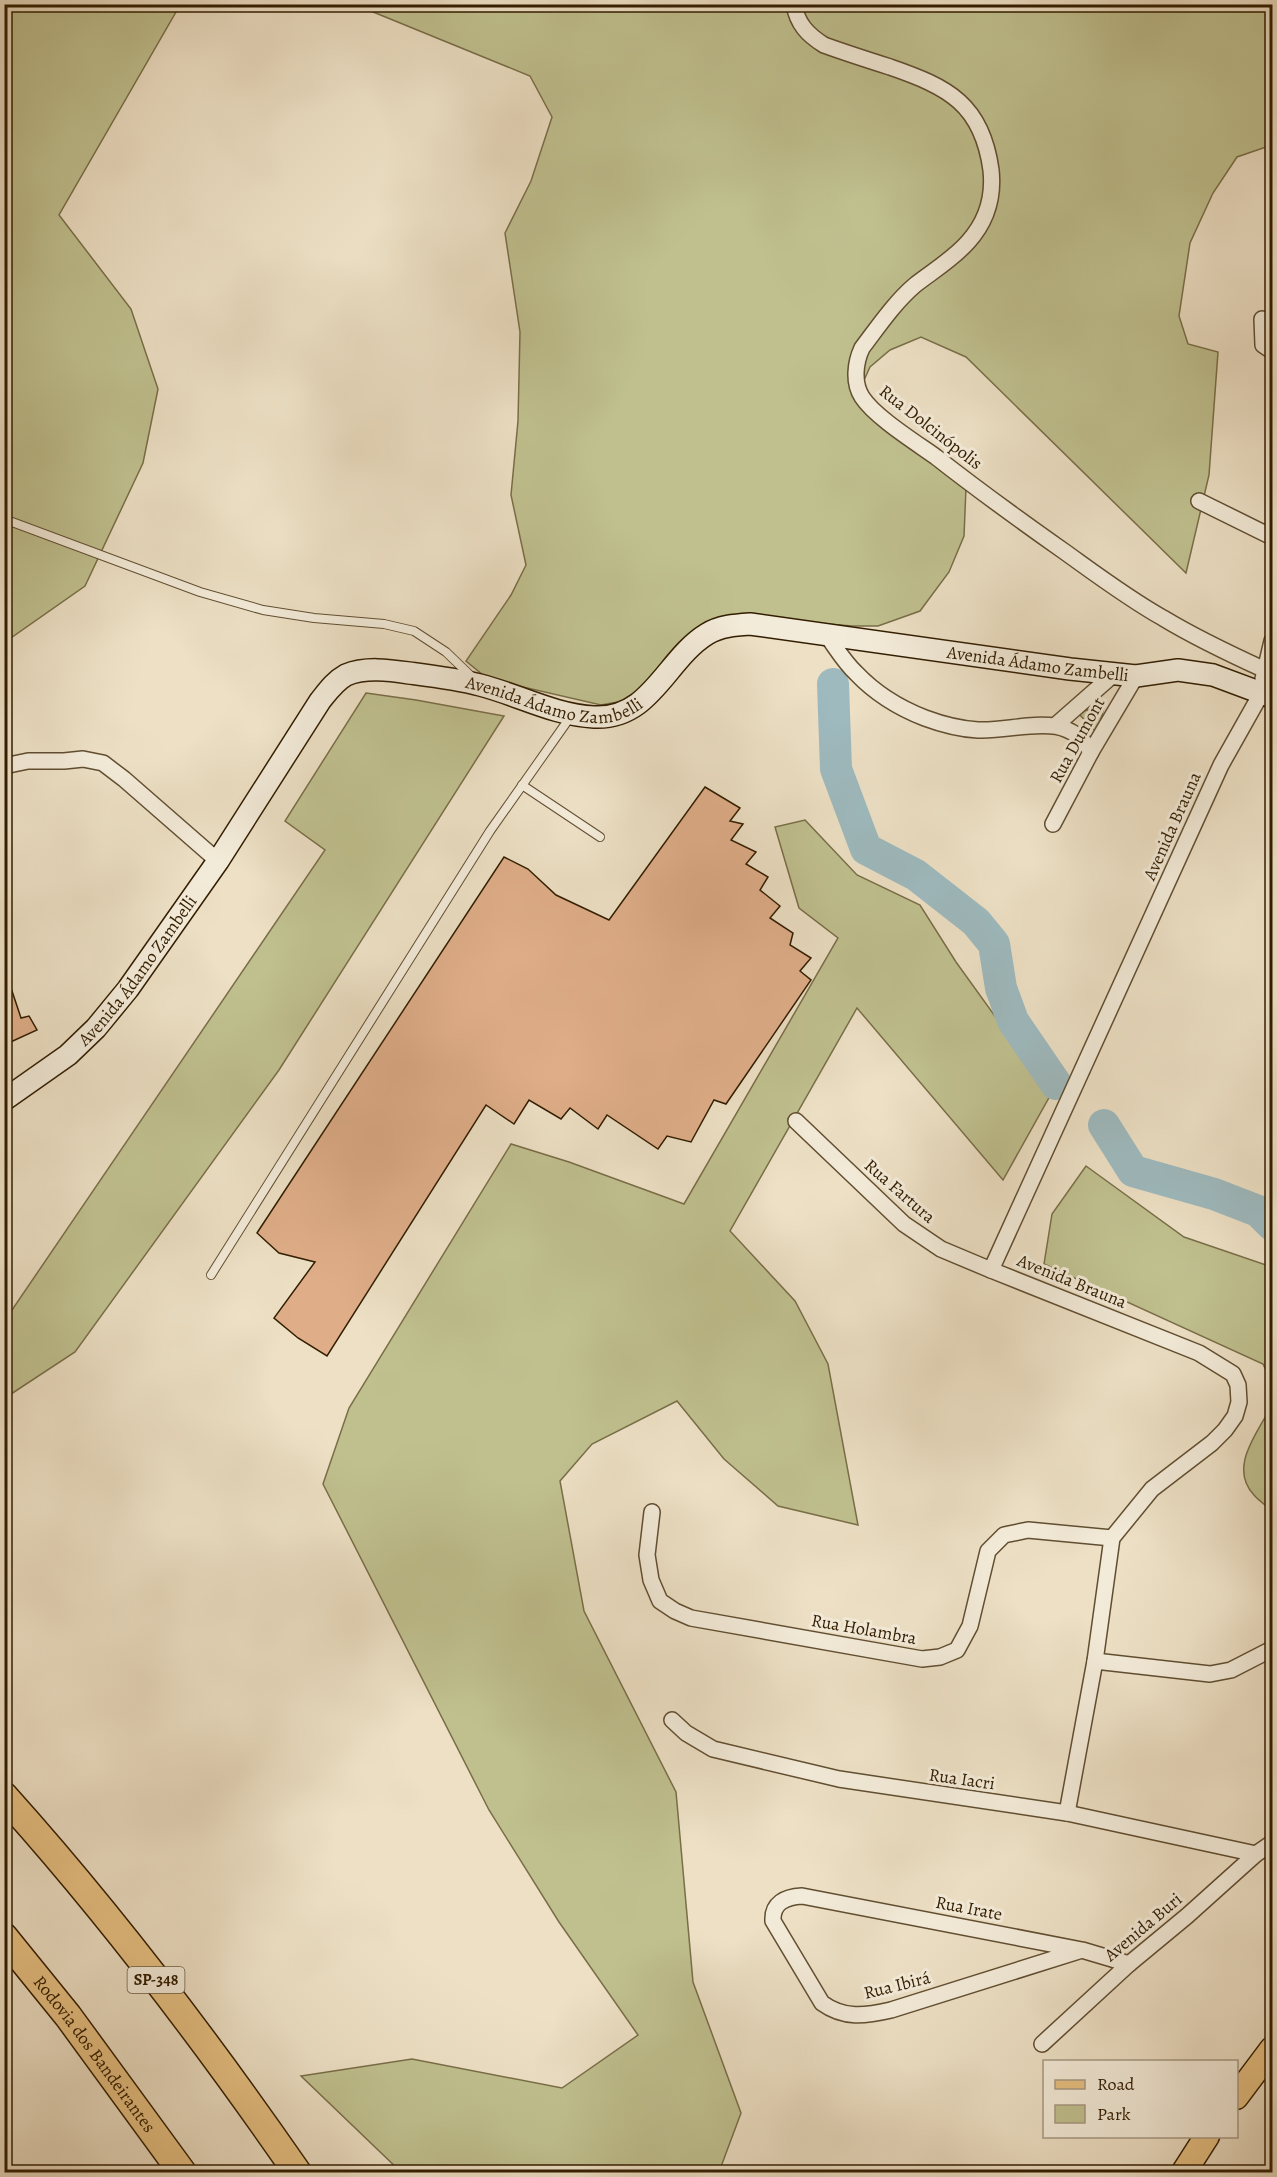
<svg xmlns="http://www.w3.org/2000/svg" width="1277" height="2177" viewBox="0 0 1277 2177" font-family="Alegreya,serif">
<rect width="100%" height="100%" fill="#ede0c5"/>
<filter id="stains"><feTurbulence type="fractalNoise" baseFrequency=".00333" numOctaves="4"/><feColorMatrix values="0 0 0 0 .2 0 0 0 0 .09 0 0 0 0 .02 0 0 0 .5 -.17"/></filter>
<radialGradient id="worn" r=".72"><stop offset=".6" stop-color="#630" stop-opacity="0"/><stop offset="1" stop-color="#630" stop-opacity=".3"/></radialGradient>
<g fill="#c0c08f" stroke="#796e48" stroke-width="1.5">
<polygon points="5,5 180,5 59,215 131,309 158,389 143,463 85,586 5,642"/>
<polygon points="356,5 1272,5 1272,75 1268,81 1272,98 1272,145 1237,157 1213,193 1190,243 1179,316 1188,344 1218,352 1209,475 1186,573 966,357 921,337 890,350 870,367 855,400 966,488 964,536 949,572 920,611 878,626 853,626 737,617 629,700 601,705 488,679 466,661 511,595 526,565 511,495 518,421 520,332 505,233 531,181 552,117 530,76"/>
<polygon points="366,693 416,700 504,716 279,1070 75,1352 5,1398 5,1317 12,1310 325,850 285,821"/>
<polygon points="1105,704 1097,733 1078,713"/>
<polygon points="805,820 857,875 920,905 956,962 1051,1094 1003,1180 857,1008 730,1231 795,1301 828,1364 858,1525 778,1506 724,1459 677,1401 592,1444 560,1481 584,1611 676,1792 693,1982 741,2113 719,2172 401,2172 301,2076 412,2059 562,2088 638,2035 559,1922 489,1810 323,1484 349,1408 511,1144 569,1162 684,1204 838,938 799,908 775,827"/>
<polygon points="1086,1166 1184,1237 1272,1267 1272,1383 1263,1364 1044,1264 1052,1214"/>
<path d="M1272 1404V1511C1267 1506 1259 1501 1254 1495 1227 1466 1260 1431 1272 1404Z"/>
</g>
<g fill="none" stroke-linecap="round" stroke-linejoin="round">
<g stroke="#9ebabf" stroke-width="32">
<polyline points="833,684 836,769 866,849 916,875 976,922 994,944 1001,988 1013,1021 1056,1084"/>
<polyline points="1104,1125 1133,1171 1214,1194 1258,1211 1272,1225"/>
</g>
</g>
<g fill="#dfae89" stroke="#321d00" stroke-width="1.5">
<polygon points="705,787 740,808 730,821 743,824 731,840 756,852 746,864 768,877 760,890 780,906 770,918 793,933 790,945 811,958 800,971 811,980 726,1104 714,1100 691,1142 667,1136 658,1149 607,1115 598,1129 570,1108 561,1119 529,1100 514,1124 486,1105 327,1356 298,1338 274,1318 315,1262 279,1253 257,1233 504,857 528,869 556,895 609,920"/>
<polygon points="4,976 7,976 21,1018 29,1016 37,1030 4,1045"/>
</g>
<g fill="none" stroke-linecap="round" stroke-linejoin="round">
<defs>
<g id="lane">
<polyline points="4,519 200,592 263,610 314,618 384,624 414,631 446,652 473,678"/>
<polyline points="522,785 600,837"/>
<polyline points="211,1275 490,831 571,716"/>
</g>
<g id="street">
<path d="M794 4C797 24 808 35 824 45 846 53 868 60 890 67 948 87 982 104 991 170 994 198 987 221 968 242 953 259 933 271 915 285 894 303 878 327 862 348 855 363 853 383 862 397 875 417 915 442 936 457 978 490 1021 521 1065 552 1097 575 1129 599 1163 618 1196 638 1230 654 1265 670"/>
<polyline points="1262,319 1263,345 1272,351"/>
<polyline points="1199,501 1272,537"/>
<path d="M825 633C835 646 844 662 856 673 875 693 899 708 925 718 941 724 960 729 978 730 1018 732 1066 708 1091 752"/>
<polyline points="1263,679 1272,641"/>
<polyline points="1056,725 1114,674"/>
<polyline points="4,766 28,761 64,761 83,759 103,763 124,779 218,861"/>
<polyline points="1053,824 1091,752 1136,676"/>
<polyline points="796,1121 904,1224 941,1249 991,1270"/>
<polyline points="652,1512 647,1555 651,1580 660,1601 675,1611 691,1618 922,1659 940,1657 957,1650 970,1626 988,1551 1004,1535 1028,1530 1112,1538"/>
<polyline points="1095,1661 1210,1674 1231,1670 1272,1649"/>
<polyline points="672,1720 686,1733 713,1749 839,1779 1067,1813 1256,1854"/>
<polyline points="1067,1813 1095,1661 1112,1538 1152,1489 1212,1443 1225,1430 1235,1416 1239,1402 1238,1385 1233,1374 1199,1353 991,1270 1221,765 1262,692"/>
<path d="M1082 1950 891 2010C865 2016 844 2019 822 2003L773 1921C772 1903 785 1897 802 1896L1082 1950 1129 1964"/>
<polyline points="1042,2044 1129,1964 1187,1916 1256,1854 1272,1843"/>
</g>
<g id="secondary">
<path id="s1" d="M4 1100 68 1055 96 1028 128 989 218 861 320 701C328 691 335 681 346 675 365 667 389 670 409 673 432 676 457 679 480 685 519 695 554 715 594 717 651 720 666 659 707 634 720 626 735 625 750 624L1070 669 1136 676 1178 670 1213 675 1272 697"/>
</g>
<g id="primary">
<polyline points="1236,2097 1272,2049"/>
<polyline points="1184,2172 1207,2136"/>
</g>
<g id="highway">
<path d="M4 1796C110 1914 207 2042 297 2172"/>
<path id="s2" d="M4 1937 68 2016 182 2172"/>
</g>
</defs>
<use href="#lane" stroke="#614e31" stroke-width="10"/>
<use href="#street" stroke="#614e31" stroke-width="18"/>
<use href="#secondary" stroke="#321d00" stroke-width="24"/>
<use href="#primary" stroke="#321d00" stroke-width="27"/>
<use href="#highway" stroke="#321d00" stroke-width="30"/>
<use href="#lane" stroke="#f3ebd9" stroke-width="8"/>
<use href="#street" stroke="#f3ebd9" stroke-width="15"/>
<use href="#secondary" stroke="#f3ebd9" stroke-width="21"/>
<use href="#primary" stroke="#e6c082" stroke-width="24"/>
<use href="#highway" stroke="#e6c082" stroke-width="27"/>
</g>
<g text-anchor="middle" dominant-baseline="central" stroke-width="6" stroke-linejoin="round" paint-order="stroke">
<rect fill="#f3ebd9" stroke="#6c5b41" stroke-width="1.5" x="127.5" y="1967" width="57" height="26" rx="4.5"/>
<g font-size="16" font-weight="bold" fill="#321d00">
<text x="156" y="1980">SP-348</text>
</g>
<g font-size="18" fill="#321d00" stroke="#f3ebd9">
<text transform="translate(931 427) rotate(38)">Rua Dolcinópolis</text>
<text stroke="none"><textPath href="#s1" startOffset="1286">Avenida Ádamo Zambelli</textPath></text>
<text stroke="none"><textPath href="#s1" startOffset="764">Avenida Ádamo Zambelli</textPath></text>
<text transform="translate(1077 740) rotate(-61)">Rua Dumont</text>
<text transform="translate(1172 826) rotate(-66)">Avenida Brauna</text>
<text stroke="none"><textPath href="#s1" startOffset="188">Avenida Ádamo Zambelli</textPath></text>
<text transform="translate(900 1191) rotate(41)">Rua Fartura</text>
<text transform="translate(1072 1281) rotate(22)">Avenida Brauna</text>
<text transform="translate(864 1629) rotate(10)">Rua Holambra</text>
<text transform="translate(962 1779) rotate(8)">Rua Iacri</text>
<text transform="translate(969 1908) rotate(11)">Rua Irate</text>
<text transform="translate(1143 1927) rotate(-40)">Avenida Buri</text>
<text transform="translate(897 1985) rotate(-14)">Rua Ibirá</text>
<text stroke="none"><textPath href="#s2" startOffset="148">Rodovia dos Bandeirantes</textPath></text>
</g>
</g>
<rect width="1277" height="2177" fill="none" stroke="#ede0c5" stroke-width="24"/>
<rect x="6" y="6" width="1265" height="2165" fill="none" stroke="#321d00" stroke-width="3"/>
<rect x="12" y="12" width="1253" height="2153" fill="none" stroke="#321d00" stroke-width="1.5"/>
<rect x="1043" y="2060" width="195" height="78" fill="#f3ebd9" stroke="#a69982" stroke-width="1.5"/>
<rect x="1055" y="2080" width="30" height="9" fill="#e6c082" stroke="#a69982" stroke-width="1.5"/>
<text x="1097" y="2090" font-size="18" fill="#321d00">Road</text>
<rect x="1055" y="2105" width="30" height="18" fill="#c0c08f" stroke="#a69982" stroke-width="1.5"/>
<text x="1097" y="2120" font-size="18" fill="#321d00">Park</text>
<rect width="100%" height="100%" filter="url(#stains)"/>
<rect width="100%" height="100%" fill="url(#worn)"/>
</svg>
